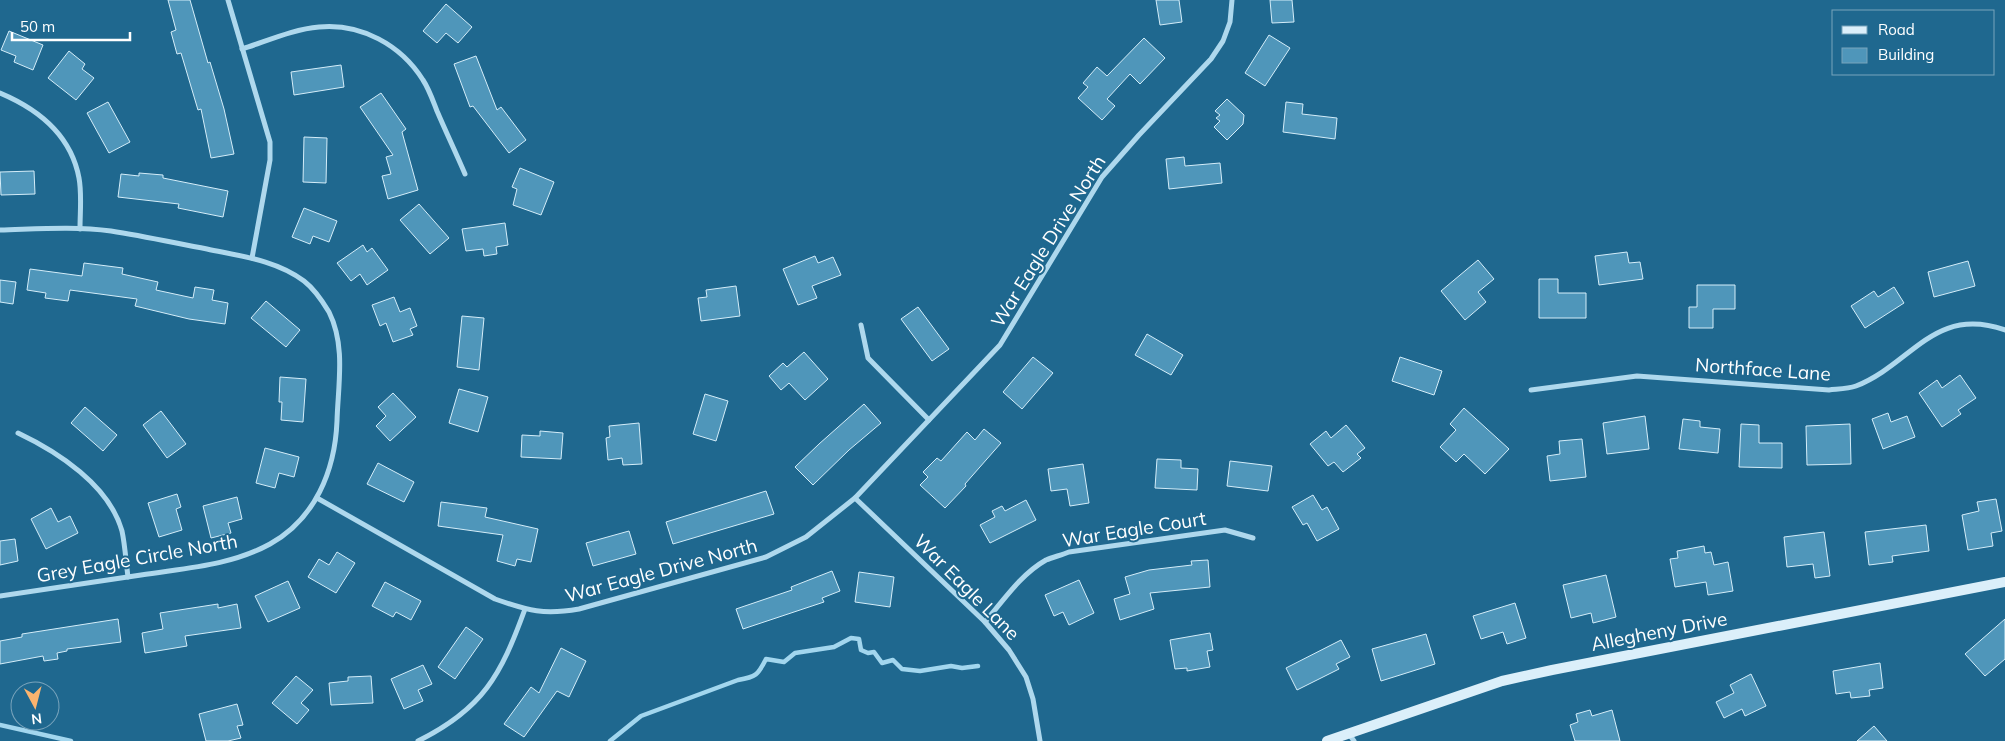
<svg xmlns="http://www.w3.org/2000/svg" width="2005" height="741" viewBox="0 0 2005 741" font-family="Mulish,sans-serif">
<rect width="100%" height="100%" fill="#1f688f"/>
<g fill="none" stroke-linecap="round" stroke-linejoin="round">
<g stroke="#a2d6ee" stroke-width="4.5">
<polyline points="0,725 71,741"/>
<path d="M610 741 641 716 738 680C756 677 758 675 766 659L784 662 795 653 834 647 851 638 859 639 861 650 868 653 874 652 882 663 893 660 902 669 920 671 951 666 962 668 978 666"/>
</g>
</g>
<g fill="#4f96ba" stroke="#d4edf9">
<polygon points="168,0 190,0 208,63 210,62 224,109 234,154 211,158 201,109 198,110 181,53 177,54 171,32 176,30"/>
<polygon points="1156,0 1179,0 1182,22 1160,25"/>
<polygon points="1270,0 1292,0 1294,22 1272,23"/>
<polygon points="446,4 472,27 458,43 446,33 437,43 423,31"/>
<polygon points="9,31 43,45 33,70 14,62 16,56 1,50"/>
<polygon points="1269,35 1290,48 1265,86 1245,73"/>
<polygon points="1144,38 1165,58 1140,84 1130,74 1107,99 1115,106 1102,120 1078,98 1088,87 1083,83 1097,67 1107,76"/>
<polygon points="69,51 85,64 82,69 94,78 76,100 48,78"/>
<polygon points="476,56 497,110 501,107 526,140 509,153 473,106 470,107 454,64"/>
<polygon points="341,65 344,87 294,95 291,72"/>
<polygon points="381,93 406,129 402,132 418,190 388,199 382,176 391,174 386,157 393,155 360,107"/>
<polygon points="1227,99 1244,115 1243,124 1227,140 1214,127 1220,121 1216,118 1220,115 1215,111"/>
<polygon points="108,102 130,142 109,153 87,113"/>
<polygon points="1286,102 1303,104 1302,114 1337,118 1335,139 1283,132"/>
<polygon points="304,137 327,138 326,183 303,182"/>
<polygon points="1184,157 1185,166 1220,163 1222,183 1169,189 1166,159"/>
<polygon points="520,168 554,182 541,215 513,205 517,189 512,187"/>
<polygon points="34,171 35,194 1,195 0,172"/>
<polygon points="139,173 163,175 163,178 228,191 223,217 178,208 179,204 118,197 121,174 139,176"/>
<polygon points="419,204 449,238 430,254 400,220"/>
<polygon points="304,208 337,221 329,242 313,236 310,244 292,237"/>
<polygon points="505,223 508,245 496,247 497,254 484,256 483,249 466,251 462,229"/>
<polygon points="363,245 367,252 372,248 388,270 367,285 360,274 351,281 337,263"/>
<polygon points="1627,252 1629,263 1640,262 1643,279 1599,285 1595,256"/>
<polygon points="815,256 818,263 833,257 841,275 812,286 817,298 798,305 783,269"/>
<polygon points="1478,260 1494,279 1478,292 1486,302 1465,320 1441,291"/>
<polygon points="1968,261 1975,286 1934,297 1928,272"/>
<polygon points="84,263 123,268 122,274 158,282 156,290 193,298 195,287 214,290 212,300 228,303 225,324 189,319 135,306 137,299 70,290 68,301 45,298 46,293 27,290 30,269 82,276"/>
<polygon points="1539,279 1558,279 1558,293 1586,293 1586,318 1539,318"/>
<polygon points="0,280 16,282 13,304 0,302"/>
<polygon points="1697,285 1735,285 1735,309 1713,309 1713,328 1689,328 1689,307 1697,307"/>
<polygon points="736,286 740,316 701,321 698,298 707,297 706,290"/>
<polygon points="1894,287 1904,303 1865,328 1851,306 1874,291 1878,297"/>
<polygon points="394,297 400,312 410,308 417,326 410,329 413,335 393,342 386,323 380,326 372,305"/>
<polygon points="266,301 300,330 286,347 251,318"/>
<polygon points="918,307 949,349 932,361 901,319"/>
<polygon points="462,316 484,318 479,370 457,367"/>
<polygon points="1147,334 1183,355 1171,375 1135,355"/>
<polygon points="804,352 828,379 805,400 789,383 781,390 769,376 783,363 787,367"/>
<polygon points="1033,357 1053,373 1022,409 1003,392"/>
<polygon points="1400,357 1442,371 1434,395 1392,381"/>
<polygon points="1960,375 1976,398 1958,410 1961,414 1942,427 1919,393 1937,380 1942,388"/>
<polygon points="280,377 306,379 303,422 281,420 282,402 279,402"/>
<polygon points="459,389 488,397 478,432 449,423"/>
<polygon points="393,393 416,417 390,441 376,426 386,416 378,407"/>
<polygon points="705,394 728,401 716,441 693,434"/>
<polygon points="864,404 881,423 849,450 813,485 795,467 819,444"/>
<polygon points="85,407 117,435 103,451 71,423"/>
<polygon points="1464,408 1509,449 1485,474 1464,454 1456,462 1440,447 1456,430 1450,424"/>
<polygon points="161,411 186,444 167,458 143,425"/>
<polygon points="1888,413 1891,422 1907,416 1915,437 1883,449 1872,419"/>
<polygon points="1645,416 1649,449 1607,454 1603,423"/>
<polygon points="1683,419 1700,421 1700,427 1720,429 1718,453 1679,449"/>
<polygon points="639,423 642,464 623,465 622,458 608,460 606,438 610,437 609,426"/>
<polygon points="1741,424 1759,425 1759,443 1782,443 1782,468 1739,467"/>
<polygon points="1850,424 1851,464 1807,465 1806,426"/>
<polygon points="1346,425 1365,448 1357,454 1361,458 1343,472 1334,462 1328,466 1310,444 1326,431 1331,438"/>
<polygon points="984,429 1001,443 965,484 966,486 945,508 920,485 928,477 923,472 937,458 941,461 967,432 975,440"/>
<polygon points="540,431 563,433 561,459 521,457 522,435 540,436"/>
<polygon points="1582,439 1586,477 1550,481 1547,456 1560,454 1559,441"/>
<polygon points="265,448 299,457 294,477 279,473 275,488 256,483"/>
<polygon points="1157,459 1181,460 1181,468 1198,469 1197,490 1155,488"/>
<polygon points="1230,461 1272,466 1268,491 1227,486"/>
<polygon points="378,463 414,482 404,502 367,484"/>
<polygon points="1083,464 1089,503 1070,506 1067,489 1051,491 1048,469"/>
<polygon points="766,491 774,514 673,544 666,522"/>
<polygon points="177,494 181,507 176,509 182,530 159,537 148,503"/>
<polygon points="1313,495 1322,510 1327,507 1339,529 1317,541 1307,523 1303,525 1292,507"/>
<polygon points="237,497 242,519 228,523 231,533 211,538 203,506"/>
<polygon points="1996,499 2002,531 1991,533 1993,546 1968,550 1962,515 1979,511 1977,502"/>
<polygon points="1026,500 1036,520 990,543 980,525 995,517 992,511 1002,506 1005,511"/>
<polygon points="441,502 487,508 485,517 538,529 531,562 517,559 515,566 497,561 503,535 438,526"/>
<polygon points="51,508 58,522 70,516 78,533 46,549 31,519"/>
<polygon points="1926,525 1929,551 1892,556 1893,562 1869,565 1865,532"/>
<polygon points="629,531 636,554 593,566 586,543"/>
<polygon points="1824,532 1830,576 1815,578 1813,564 1787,567 1784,537"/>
<polygon points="15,539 18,561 0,565 0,541"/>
<polygon points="1704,546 1705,553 1711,552 1714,565 1728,562 1733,591 1708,595 1706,582 1675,587 1670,559 1678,558 1677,551"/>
<polygon points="337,552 355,563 336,593 308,577 319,559 329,565"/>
<polygon points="1208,560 1210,587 1150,593 1154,609 1120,620 1114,599 1130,594 1125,577 1149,570 1192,565 1191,561"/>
<polygon points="832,571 840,591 822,598 824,602 743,629 736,609 792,590 791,587"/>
<polygon points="859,572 894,577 890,607 855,602"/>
<polygon points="1606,575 1616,617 1593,623 1591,613 1571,618 1563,585"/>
<polygon points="1079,580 1094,613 1069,625 1063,612 1054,616 1045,595"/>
<polygon points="288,581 300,608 268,622 255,596"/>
<polygon points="385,582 421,601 411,620 396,612 393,617 372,606"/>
<polygon points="1515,603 1526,638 1507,644 1503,632 1481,639 1473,616"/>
<polygon points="218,604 218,608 237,604 241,628 185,636 187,646 145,653 142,633 163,629 160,613"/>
<polygon points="118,619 121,642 67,649 67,651 57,653 58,659 44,661 43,656 0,664 0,641 22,637 22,634"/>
<polygon points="2005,619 2005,659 1985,676 1965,654"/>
<polygon points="466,627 483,639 455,679 438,667"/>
<polygon points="1210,633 1213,650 1207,651 1210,667 1187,671 1187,668 1175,669 1170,640"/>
<polygon points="1426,634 1435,664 1381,681 1372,649"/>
<polygon points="1341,640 1350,657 1336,664 1339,669 1297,690 1286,668"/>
<polygon points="561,648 586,661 569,697 557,691 524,737 504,724 531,687 539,693"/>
<polygon points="1880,663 1883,688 1869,690 1870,696 1851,698 1850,692 1836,694 1833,671"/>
<polygon points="423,665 432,684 418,690 423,701 404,709 391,679"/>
<polygon points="1751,674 1766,706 1745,716 1742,709 1724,718 1716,702 1734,693 1730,685"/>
<polygon points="296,676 313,690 301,703 309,710 297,724 272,703"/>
<polygon points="371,676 373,703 331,705 329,683 348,681 348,677"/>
<polygon points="237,704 243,725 237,726 241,738 228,741 206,741 199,714"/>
<polygon points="1590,710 1592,716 1612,710 1620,741 1575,741 1570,725 1578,722 1576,714"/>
<polygon points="1874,726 1887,741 1857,741"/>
</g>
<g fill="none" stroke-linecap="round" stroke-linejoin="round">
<g stroke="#aed8ed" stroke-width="5">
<polyline points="228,0 270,142 270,160 252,258"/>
<path d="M242 49C267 41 294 29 319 27 361 23 401 45 423 80 429 89 433 101 437 111 446 132 456 153 465 174"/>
<path d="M0 93C38 109 71 135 79 178 82 194 80 212 80 229"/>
<path d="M0 230C37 229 75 226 111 231 143 236 175 243 207 249 240 256 276 260 304 281 313 288 323 302 329 312 346 346 338 385 337 421 335 471 315 519 270 544 230 566 185 568 141 575 94 582 47 589 0 596"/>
<polyline points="861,325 868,358 929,420"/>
<path d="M1531 390 1637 376 1829 390C1838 389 1848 389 1856 386 1912 364 1934 305 2005 330"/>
<path d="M18 433C58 452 109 485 122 531 125 545 126 562 128 577"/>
<path d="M317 498 495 599C529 611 544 615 579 609L766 557 806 537 855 498 1000 345 1102 177 1139 135 1211 59 1223 41 1230 22 1232 0"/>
<polyline points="855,498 985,622 1009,650 1026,677 1033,699 1040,741"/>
<path d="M985 622C1003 601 1021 574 1046 560 1053 557 1062 555 1069 552L1225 530 1253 538"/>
<polyline points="1349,734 1354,741"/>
<path d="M418 741C483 709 501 675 525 609"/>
</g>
<polyline stroke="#dbeffa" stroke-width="10" points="1327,741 1502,681 1552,670 2005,582"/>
</g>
<g text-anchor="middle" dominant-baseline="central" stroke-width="4" stroke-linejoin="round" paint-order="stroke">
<g font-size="19" fill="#fff" stroke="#1f688f">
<text transform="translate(1048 241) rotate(-58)">War Eagle Drive North</text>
<text transform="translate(1763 369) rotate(4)">Northface Lane</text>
<text transform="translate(1134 529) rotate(-9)">War Eagle Court</text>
<text transform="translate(137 558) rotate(-10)">Grey Eagle Circle North</text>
<text transform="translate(661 570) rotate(-15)">War Eagle Drive North</text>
<text transform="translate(967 587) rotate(45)">War Eagle Lane</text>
<text transform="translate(1659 631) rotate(-11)">Allegheny Drive</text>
</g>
</g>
<rect x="1832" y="10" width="162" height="65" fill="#1f688f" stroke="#79a4bc"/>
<rect x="1842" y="26" width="25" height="8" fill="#dbeffa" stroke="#79a4bc"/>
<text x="1878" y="35" font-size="15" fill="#ffffff">Road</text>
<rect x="1842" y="48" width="25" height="15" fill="#4f96ba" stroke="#79a4bc"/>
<text x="1878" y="60" font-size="15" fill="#ffffff">Building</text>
<g transform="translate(35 706) rotate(173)"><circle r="24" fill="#1f688f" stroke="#79a4bc"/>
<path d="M0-4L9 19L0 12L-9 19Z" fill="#fbb46e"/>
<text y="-8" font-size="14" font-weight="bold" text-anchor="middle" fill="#ffffff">N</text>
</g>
<path d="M12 32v8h118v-8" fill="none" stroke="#ffffff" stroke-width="2.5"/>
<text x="20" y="32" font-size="15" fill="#ffffff" stroke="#1f688f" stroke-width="4" paint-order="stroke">50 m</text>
</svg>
